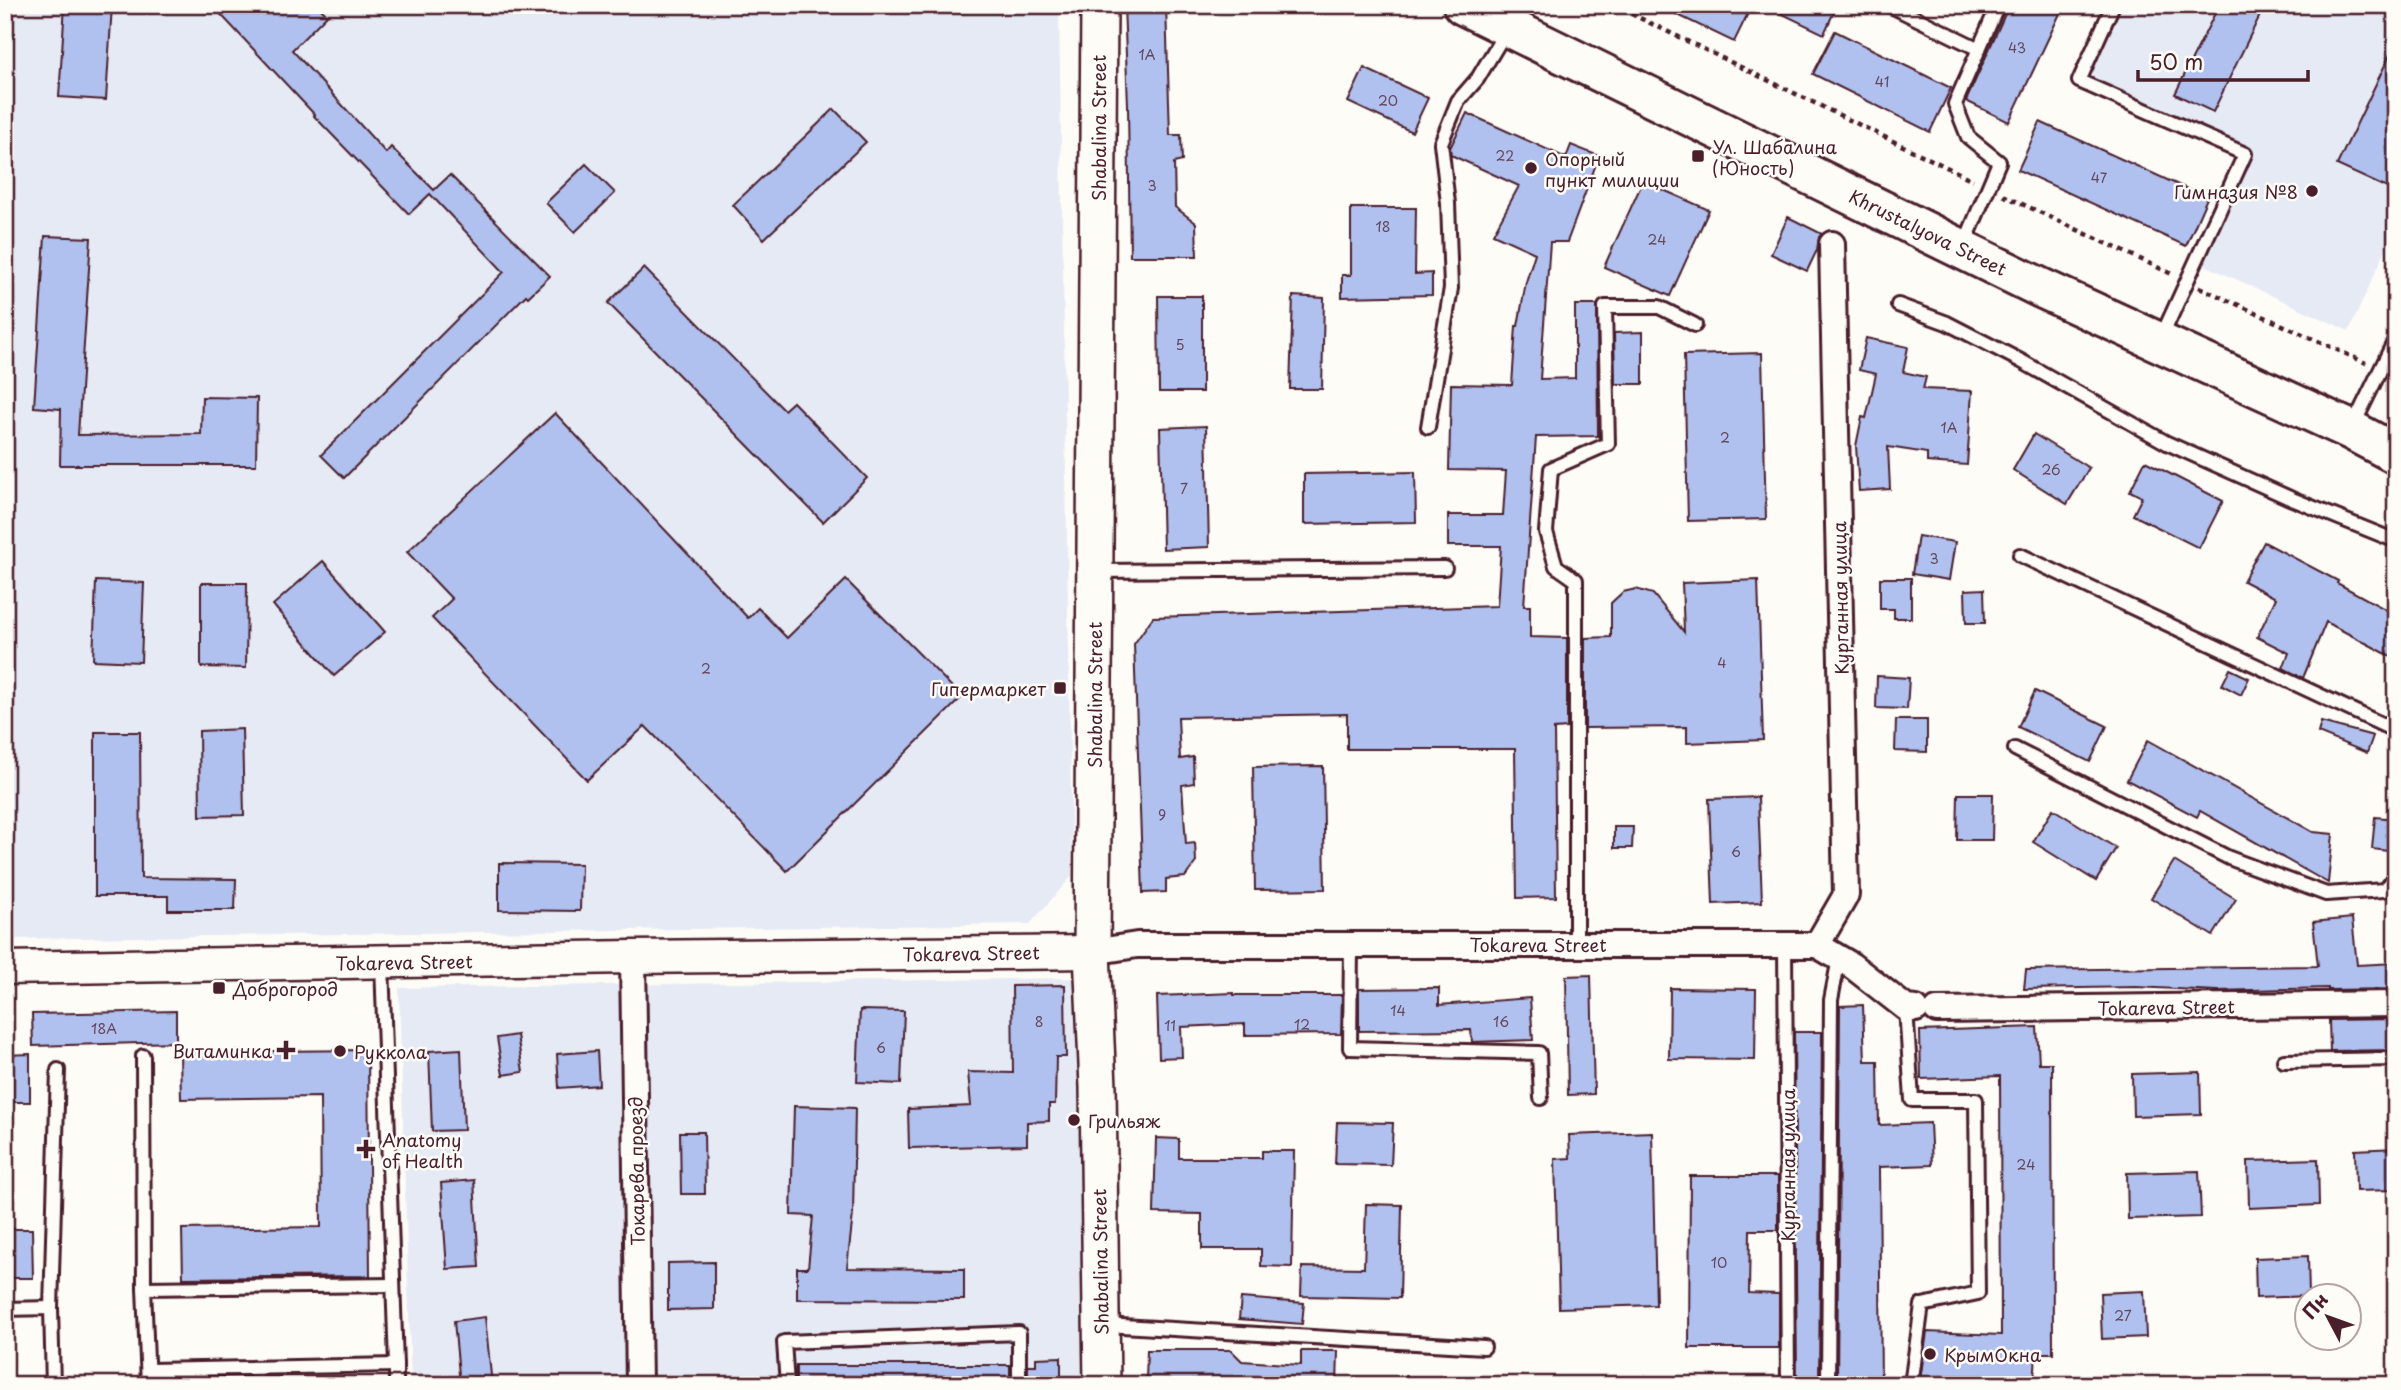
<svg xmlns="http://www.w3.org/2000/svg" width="2401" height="1390" viewBox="0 0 2401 1390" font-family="'Playpen Sans',sans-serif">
<rect width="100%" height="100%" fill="#fdfcf7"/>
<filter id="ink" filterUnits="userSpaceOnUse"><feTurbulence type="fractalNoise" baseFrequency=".0143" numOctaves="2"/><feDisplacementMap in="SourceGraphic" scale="14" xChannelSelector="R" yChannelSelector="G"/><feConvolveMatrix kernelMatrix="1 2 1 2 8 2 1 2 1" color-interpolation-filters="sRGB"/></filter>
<g filter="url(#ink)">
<g fill="#e6eaf5">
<polygon points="5,5 1059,5 1072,876 1030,924 5,939"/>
<polygon points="2113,5 2396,5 2396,227 2349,331 2194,260 2245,155 2079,81"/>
<polygon points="1076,978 1083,1385 411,1385 399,988"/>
</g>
<g fill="#b0c1f0" stroke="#4a1f2b" stroke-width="2">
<polygon points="65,5 112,5 106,100 59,97"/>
<polygon points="212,5 317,5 327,15 292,50 386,153 391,147 434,190 450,175 550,276 528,297 526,295 344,478 321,455 504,272 430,194 409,214 314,116 315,115"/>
<polygon points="1124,5 1166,5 1170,135 1181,135 1182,161 1174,163 1175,207 1196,223 1197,256 1130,256 1128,105"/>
<polygon points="1657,5 1752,5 1734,42"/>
<polygon points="1764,5 1837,5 1824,34"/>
<polygon points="2009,5 2064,5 2009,122 1966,101"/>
<polygon points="2219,5 2265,5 2213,112 2175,94"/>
<polygon points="1835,31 1951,88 1930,132 1813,74"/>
<polygon points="2396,42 2396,169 2387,188 2337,165"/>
<polygon points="1364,68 1428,98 1412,132 1348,102"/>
<polygon points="834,109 866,142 764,239 733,205"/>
<polygon points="1467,113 1566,158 1571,145 1599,156 1567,242 1550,242 1540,379 1575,378 1575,305 1597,305 1598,436 1536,437 1524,606 1530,606 1530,637 1567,638 1567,728 1554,729 1556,897 1517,898 1515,749 1347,749 1347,714 1178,717 1180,759 1193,757 1194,783 1182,785 1186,844 1195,843 1196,862 1185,877 1166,879 1166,892 1143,893 1134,644 1153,617 1497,606 1501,546 1448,546 1448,515 1503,515 1506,471 1449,470 1451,384 1512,385 1516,326 1518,326 1526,282 1535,253 1493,234 1519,186 1451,155 1450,148"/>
<polygon points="2040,122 2207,198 2186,246 2018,170"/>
<polygon points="586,164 615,193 575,232 546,203"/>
<polygon points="1643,181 1709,210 1670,296 1604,267"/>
<polygon points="1351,208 1416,208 1415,274 1432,273 1432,295 1342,297 1342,275 1351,275"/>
<polygon points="1788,217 1822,234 1819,237 1817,250 1807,271 1771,254"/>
<polygon points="45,236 91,238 78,435 201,434 202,397 257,398 256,465 60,465 61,409 34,407"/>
<polygon points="644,268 784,410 793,402 867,478 823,522 608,303"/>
<polygon points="1158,296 1202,296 1202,392 1159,392"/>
<polygon points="1293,296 1324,298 1322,389 1290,389"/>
<polygon points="1643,332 1643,384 1615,384 1614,333"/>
<polygon points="1866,338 1908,347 1903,372 1926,377 1923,389 1972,391 1967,465 1927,462 1927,453 1888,447 1890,489 1859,491 1856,446 1862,417 1866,418 1876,374 1859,370"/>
<polygon points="1762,353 1766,519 1688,521 1684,355"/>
<polygon points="555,413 748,618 758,608 787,638 846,580 962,697 787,871 645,726 587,780 432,618 452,599 407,552"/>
<polygon points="1206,426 1209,547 1163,549 1160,428"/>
<polygon points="2034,434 2089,468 2067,504 2013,470"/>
<polygon points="2145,461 2223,501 2199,548 2133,515 2142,497 2130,491"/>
<polygon points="1415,472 1416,522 1304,524 1304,474"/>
<polygon points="1918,536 1955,542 1949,580 1912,574"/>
<polygon points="2264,542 2338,581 2337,583 2396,615 2396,659 2326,622 2303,678 2283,668 2289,653 2257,637 2276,598 2243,581"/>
<polygon points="323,561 385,632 334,676 273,605"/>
<polygon points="1880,578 1911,578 1911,618 1894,618 1894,609 1880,609"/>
<polygon points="1758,580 1763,740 1687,743 1687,727 1585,728 1585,638 1611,637 1611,603 1623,592 1636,589 1653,594 1684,632 1682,583"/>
<polygon points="96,581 144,583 141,662 93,660"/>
<polygon points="201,583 247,583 246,668 201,667"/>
<polygon points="1984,589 1985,623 1966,623 1965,590"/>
<polygon points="2230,669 2249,678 2241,695 2222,685"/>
<polygon points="1877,676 1909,678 1907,709 1876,708"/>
<polygon points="2035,691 2107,726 2090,762 2018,727"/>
<polygon points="1896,720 1927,720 1927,752 1895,751"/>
<polygon points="2321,722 2373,736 2367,753 2318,733"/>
<polygon points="242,729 244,815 200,816 199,731"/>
<polygon points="95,732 140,732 141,878 236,879 235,910 168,910 168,896 95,896"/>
<polygon points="2148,740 2313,832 2333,834 2328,883 2200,811 2197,817 2127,780"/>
<polygon points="1323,766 1325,889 1255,890 1253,767"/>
<polygon points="1958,794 1993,794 1992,840 1957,840"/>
<polygon points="1758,797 1762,902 1713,904 1709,799"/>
<polygon points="2053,809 2116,848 2096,881 2033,842"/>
<polygon points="2375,817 2396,819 2396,852 2372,849"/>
<polygon points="1614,827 1633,827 1632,848 1614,848"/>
<polygon points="2174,861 2236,899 2213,936 2151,898"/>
<polygon points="499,863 581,864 580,911 499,910"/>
<polygon points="2352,918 2357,965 2396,963 2396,989 2328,990 2328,988 2217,991 2136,987 2024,989 2026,970 2318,966 2313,922"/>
<polygon points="1591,975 1594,1094 1568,1095 1566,976"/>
<polygon points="1065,985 1066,1057 1056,1057 1055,1104 1049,1104 1049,1121 1027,1122 1027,1145 909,1148 908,1109 971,1106 968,1072 1013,1073 1012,986"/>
<polygon points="1439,988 1439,1005 1530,998 1533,1040 1472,1042 1471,1030 1359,1031 1359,989"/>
<polygon points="1670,988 1756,989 1755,1060 1669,1059"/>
<polygon points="1234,993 1234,995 1342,995 1341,1034 1245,1035 1245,1024 1181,1027 1182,1057 1159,1058 1157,996"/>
<polygon points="1863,1005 1865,1061 1878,1061 1879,1125 1930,1123 1932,1165 1879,1167 1881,1385 1837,1385 1840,1006"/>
<polygon points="860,1010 904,1011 901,1084 857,1082"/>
<polygon points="176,1011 176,1042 33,1046 32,1014"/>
<polygon points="2396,1019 2396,1050 2330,1051 2329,1020"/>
<polygon points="2037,1027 2039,1063 2052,1063 2053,1353 2036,1353 2034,1385 1920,1380 1927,1332 2001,1335 2000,1076 1921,1079 1920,1031"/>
<polygon points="1794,1032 1822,1032 1819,1385 1797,1385"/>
<polygon points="517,1035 523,1072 503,1075 497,1038"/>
<polygon points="461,1049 464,1130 432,1131 429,1051"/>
<polygon points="368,1050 370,1276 183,1278 182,1229 321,1227 320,1097 181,1099 180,1052"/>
<polygon points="597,1051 599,1085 559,1088 557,1054"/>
<polygon points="30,1054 30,1102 5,1102 5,1055"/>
<polygon points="2200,1072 2201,1114 2133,1116 2132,1074"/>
<polygon points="794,1106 855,1108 853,1214 847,1268 964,1269 964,1300 797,1299 797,1268 808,1268 813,1216 791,1215"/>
<polygon points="1337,1122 1393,1123 1391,1165 1335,1164"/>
<polygon points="680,1132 704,1132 705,1194 681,1194"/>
<polygon points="1652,1132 1656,1305 1559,1308 1555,1159 1570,1158 1569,1135"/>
<polygon points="1156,1138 1179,1139 1179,1158 1262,1158 1262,1151 1294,1151 1292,1267 1261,1266 1261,1249 1202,1249 1202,1214 1154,1213"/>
<polygon points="2396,1148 2396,1190 2356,1191 2355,1150"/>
<polygon points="2318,1159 2319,1205 2249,1208 2248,1161"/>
<polygon points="2199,1171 2201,1217 2128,1219 2127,1173"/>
<polygon points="1690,1176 1778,1176 1778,1230 1750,1230 1749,1293 1779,1294 1779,1348 1689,1348"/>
<polygon points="474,1180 479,1267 447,1269 441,1183"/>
<polygon points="1366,1204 1402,1205 1400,1298 1301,1296 1302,1267 1364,1268"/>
<polygon points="5,1229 32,1229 33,1278 5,1278"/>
<polygon points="2308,1256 2309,1296 2256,1298 2255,1258"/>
<polygon points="714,1262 714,1309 668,1310 668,1263"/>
<polygon points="2144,1291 2146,1337 2102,1339 2100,1293"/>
<polygon points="1241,1298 1304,1303 1302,1324 1239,1319"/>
<polygon points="485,1317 492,1385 460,1385 454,1321"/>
<polygon points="1147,1350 1231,1350 1242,1361 1301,1365 1301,1351 1338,1351 1337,1385 1169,1385 1169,1381 1146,1381"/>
<polygon points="1061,1357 1061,1385 1028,1385 1028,1365 1036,1365 1036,1358"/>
<rect x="796" y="1365" width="214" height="20"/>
</g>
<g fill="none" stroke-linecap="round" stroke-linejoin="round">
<defs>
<g id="service">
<polyline points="1889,5 1979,49"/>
<polyline points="2113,5 2079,81 2245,154 2161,338"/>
<polyline points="1964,245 1999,162 1968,137 1955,104 1998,5"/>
<polyline points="1898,305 1947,323 2021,361 2167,443 2292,499 2396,541"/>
<polyline points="2353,426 2396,338"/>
<polyline points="1428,427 1451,288 1448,203 1441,143 1458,101 1478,78 1506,31"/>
<polyline points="2020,555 2396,731"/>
<polyline points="1095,571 1445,568"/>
<polyline points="2015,749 2229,858 2326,894 2384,890 2396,875"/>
<polyline points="1576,943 1576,580 1556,566 1546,532 1551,469 1608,444 1605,307 1659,307 1695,325"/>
<polyline points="1785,944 1788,1385"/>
<polyline points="1351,946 1350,1048 1539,1053 1541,1098"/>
<polyline points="1906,1008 1912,1100 1976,1100 1978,1293 1922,1305 1911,1385"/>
<polyline points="143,1056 144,1288"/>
<polyline points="2284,1061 2396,1059"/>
<polyline points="5,1309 51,1308"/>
<polyline points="1105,1325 1484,1347"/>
<polyline points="396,1365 396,1385"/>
<polyline points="149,1370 396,1365 382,963"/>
<polyline points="53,1385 51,1308 58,1070"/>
<polyline points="148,1385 144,1288 393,1285"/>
<polyline points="787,1385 784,1342 1019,1333 1019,1385"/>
<polyline points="1828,1385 1831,1000 1839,958"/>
</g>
<g id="minor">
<polyline points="1817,945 1846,895 1832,244"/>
<polyline points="1092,952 1137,945 1817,945 1851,965 1906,1008 1916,1009"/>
<polyline points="633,957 639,1385"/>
<polyline points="1937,1010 2396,1004"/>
</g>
<polyline id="tertiary" points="5,968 633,957 1092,952"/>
<polyline id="secondary" points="1099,5 1092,952 1098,1087 1102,1385"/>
<polyline id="primary" points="1463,5 2041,288 2351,430 2396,454"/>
</defs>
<use href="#service" stroke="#4a1f2b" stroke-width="18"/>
<use href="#minor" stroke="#4a1f2b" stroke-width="30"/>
<use href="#tertiary" stroke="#4a1f2b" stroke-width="37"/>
<use href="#secondary" stroke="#4a1f2b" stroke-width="40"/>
<use href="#primary" stroke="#4a1f2b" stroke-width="44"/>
<g stroke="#4a1f2b" stroke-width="4.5" stroke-dasharray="5 5" stroke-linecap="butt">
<polyline points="1613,5 1973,180"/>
<polyline points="2003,195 2172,274"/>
<polyline points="2199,287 2366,363"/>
</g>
<use href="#service" stroke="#fdfcf7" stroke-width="12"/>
<use href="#minor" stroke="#fdfcf7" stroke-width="24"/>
<use href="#tertiary" stroke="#fdfcf7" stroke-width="32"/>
<use href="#secondary" stroke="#fdfcf7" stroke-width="35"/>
<use href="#primary" stroke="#fdfcf7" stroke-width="38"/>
</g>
</g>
<g fill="#4a1f2b" stroke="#fdfcf7" stroke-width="2.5">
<rect x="1691" y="149" width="14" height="14" rx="3.5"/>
<circle cx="1531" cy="168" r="7"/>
<circle cx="2312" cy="191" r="7"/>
<rect x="1053" y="681" width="14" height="14" rx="3.5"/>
<rect x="212" y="981" width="14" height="14" rx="3.5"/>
<path d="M282.5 1039.5h7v7h7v7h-7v7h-7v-7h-7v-7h7z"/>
<circle cx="340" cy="1051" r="7"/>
<circle cx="1074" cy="1120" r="7"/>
<path d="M362.5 1138.5h7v7h7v7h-7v7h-7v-7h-7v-7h7z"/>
<circle cx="1930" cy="1354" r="7"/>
</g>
<g text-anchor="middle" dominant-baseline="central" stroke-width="5" stroke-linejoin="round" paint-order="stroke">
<g font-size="14" fill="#64485c">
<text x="2017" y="47">43</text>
<text x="1147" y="54">1А</text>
<text x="1882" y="81">41</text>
<text x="1388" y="100">20</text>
<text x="1505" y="155">22</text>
<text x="2099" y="177">47</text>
<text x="1152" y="185">3</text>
<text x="1383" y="226">18</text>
<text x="1657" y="239">24</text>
<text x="1180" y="344">5</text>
<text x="1949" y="427">1А</text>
<text x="1725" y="437">2</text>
<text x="2051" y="469">26</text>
<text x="1184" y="488">7</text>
<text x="1934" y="558">3</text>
<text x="1722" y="662">4</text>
<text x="706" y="668">2</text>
<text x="1162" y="814">9</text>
<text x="1736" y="851">6</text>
<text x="1398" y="1010">14</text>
<text x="1039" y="1021">8</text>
<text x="1501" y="1021">16</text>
<text x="1302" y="1024">12</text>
<text x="1170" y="1025">11</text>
<text x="104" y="1028">18А</text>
<text x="881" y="1047">6</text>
<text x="2026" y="1164">24</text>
<text x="1719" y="1262">10</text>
<text x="2123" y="1315">27</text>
</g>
<g font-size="18" fill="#4a1f2b" stroke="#fdfcf7">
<text transform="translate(1098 128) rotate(-90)">Shabalina Street</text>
<text transform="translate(1928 232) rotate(26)">Khrustalyova Street</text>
<text transform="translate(1840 598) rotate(-91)">Курганная улица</text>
<text transform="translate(1094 695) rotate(-90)">Shabalina Street</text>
<text x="1538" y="944">Tokareva Street</text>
<text transform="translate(971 953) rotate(-1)">Tokareva Street</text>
<text transform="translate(404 962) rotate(-1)">Tokareva Street</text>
<text transform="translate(2166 1007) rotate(-1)">Tokareva Street</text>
<text transform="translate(1787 1165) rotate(-90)">Курганная улица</text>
<text transform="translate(636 1171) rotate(-91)">Токарева проезд</text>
<text transform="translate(1100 1262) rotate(-91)">Shabalina Street</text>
</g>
<g font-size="18" fill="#4a1f2b" stroke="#fdfcf7" text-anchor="start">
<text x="1712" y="146">Ул. Шабалина<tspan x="1712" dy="21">(Юность)</tspan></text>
<text x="1545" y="158">Опорный<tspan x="1545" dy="21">пункт милиции</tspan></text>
<text x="2298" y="191" text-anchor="end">Гимназия №8</text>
<text x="1046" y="688" text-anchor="end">Гипермаркет</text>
<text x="233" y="988">Доброгород</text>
<text x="272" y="1050" text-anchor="end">Витаминка</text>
<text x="354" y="1051">Руккола</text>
<text x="1088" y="1120">Грильяж</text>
<text x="382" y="1139">Anatomy<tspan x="382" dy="21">of Health</tspan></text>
<text x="1944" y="1354">КрымОкна</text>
</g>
</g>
<rect width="2401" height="1390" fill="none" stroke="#fdfcf7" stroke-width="28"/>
<rect x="14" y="14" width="2373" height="1362" fill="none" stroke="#4a1f2b" stroke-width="2.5" filter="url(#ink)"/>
<g transform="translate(2328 1317) rotate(311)"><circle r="33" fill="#fdfcf7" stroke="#b5a4a5" stroke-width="2"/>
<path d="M0-5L12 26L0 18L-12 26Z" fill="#4a1f2b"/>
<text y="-10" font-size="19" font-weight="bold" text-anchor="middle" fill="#4a1f2b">Пн</text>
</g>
<path d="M2138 70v10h170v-10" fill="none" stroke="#4a1f2b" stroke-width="3.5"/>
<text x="2149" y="70" font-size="21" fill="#4a1f2b" stroke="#fdfcf7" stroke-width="5" paint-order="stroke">50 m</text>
</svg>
